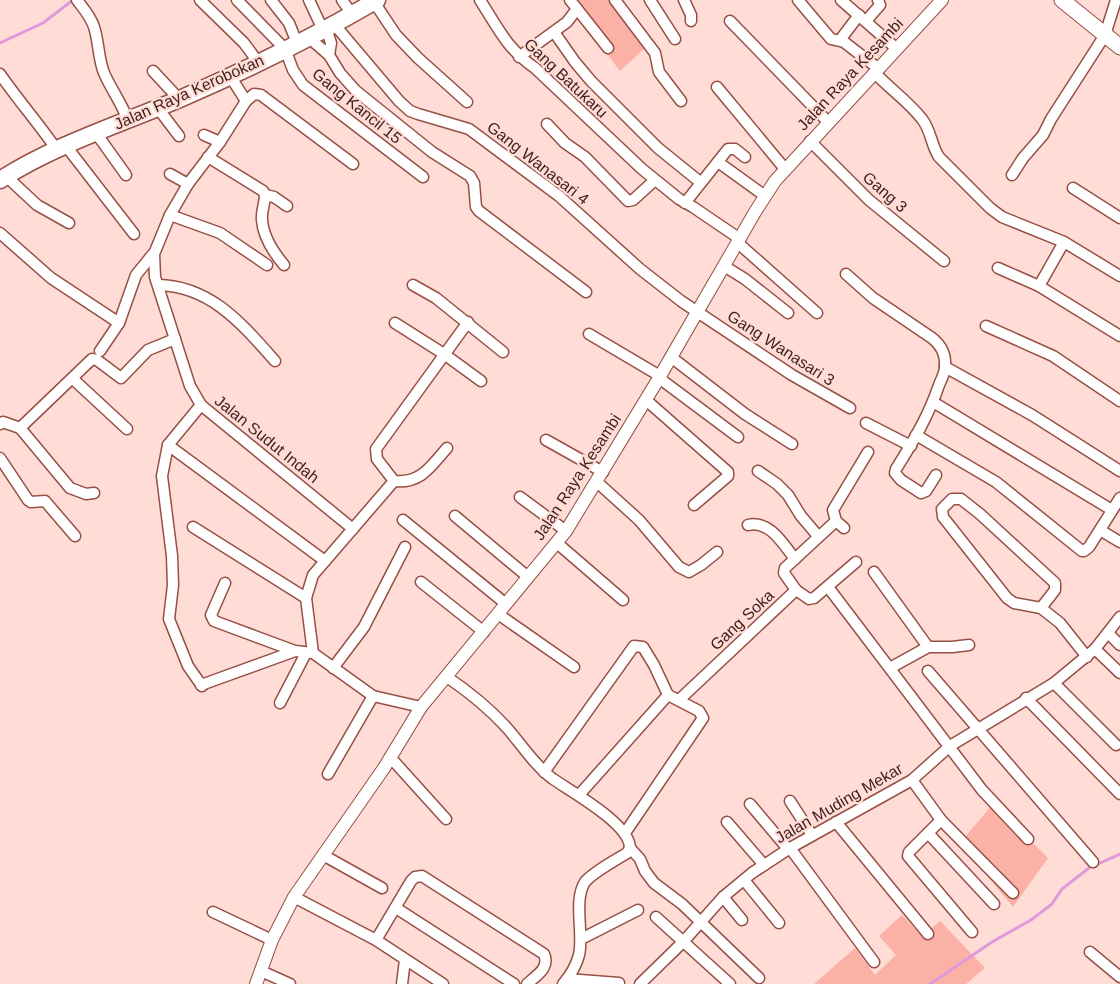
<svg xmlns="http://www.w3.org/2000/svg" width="1120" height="984" viewBox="0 0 1120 984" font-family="Helvetica,sans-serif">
<rect width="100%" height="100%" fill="#ffdcd6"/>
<g fill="#fbb1a6">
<polygon points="577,0 609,0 645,48 620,71 570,5"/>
<polygon points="993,804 1048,858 1013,907 960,843"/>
<polygon points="902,915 922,937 940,921 985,968 966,984 814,984 855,948 875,975 896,955 879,936"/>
</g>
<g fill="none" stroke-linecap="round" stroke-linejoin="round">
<g stroke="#de9ada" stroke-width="3">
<polyline points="0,43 43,23 73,0"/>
<polyline points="930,984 992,942 1031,920 1052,904 1062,889 1089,868 1120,854"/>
</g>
<defs>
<g id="minor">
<path d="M77 0C84 9 91 17 94 27 99 42 98 58 104 73 111 89 121 102 127 118"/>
<polyline points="200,0 244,43 258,62"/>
<polyline points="237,0 285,49 293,70 303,85 423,177"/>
<polyline points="271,0 289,23 297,43"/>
<polyline points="309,0 323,30"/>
<polyline points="342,0 352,14"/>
<path d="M480 0C498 28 507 49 535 68L642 169 679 199 693 207 740 239"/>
<polyline points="570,0 608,48"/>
<polyline points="615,0 655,53 659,72 681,101"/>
<polyline points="650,0 675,39"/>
<polyline points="684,0 691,15 691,21"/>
<polyline points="798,0 831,39 844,42 879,69"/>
<polyline points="841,0 897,49"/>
<polyline points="374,2 396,35 418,58 467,102"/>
<polyline points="730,21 828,122"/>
<polyline points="866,21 880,5 878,0"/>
<polyline points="334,24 399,101 410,111 418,114 469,129 559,196 640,269 681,301 792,375 850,408"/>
<polyline points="326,28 331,43 329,55"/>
<polyline points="554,32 575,62 591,81 658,148 700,182"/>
<polyline points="312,35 315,43 329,55 340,73 356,91 432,152 470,176 474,183 476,207 479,211 586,292"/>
<polyline points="840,40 859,15"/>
<polyline points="519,57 567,22 577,9"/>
<polyline points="153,71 179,99"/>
<path d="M875 73C890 89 909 102 922 119 931 130 931 145 939 157L990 208 1002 217 1064 242 1120 276"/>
<path d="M0 74C18 100 39 124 57 150"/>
<polyline points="230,76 246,101 220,142 188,184 170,215 154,254 155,277 190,386 201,405 353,529"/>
<polyline points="717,87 785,169"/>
<polyline points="246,101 254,94 261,95 353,164"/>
<polyline points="157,107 179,136"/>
<polyline points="547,124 565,143 585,157 628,201 633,200 655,180"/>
<polyline points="96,133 126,175"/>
<polyline points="204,135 220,142"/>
<polyline points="810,141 869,200 944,261"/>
<polyline points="66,146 134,234"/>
<path d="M208 157 263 191 265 195C265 203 261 212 262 220 263 236 274 253 284 265"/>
<polyline points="718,162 765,196"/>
<polyline points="170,174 188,184"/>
<polyline points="1012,175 1023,158 1043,135 1051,119 1105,35 1116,0"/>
<polyline points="7,177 37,205 69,223"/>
<polyline points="1073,188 1120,218"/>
<polyline points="265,195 274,197 287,206"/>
<polyline points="685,203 728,149 735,149 745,157"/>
<polyline points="170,215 220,233 267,265"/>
<polyline points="0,233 51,278 119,323"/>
<polyline points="738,243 817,313"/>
<polyline points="724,266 745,279 788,313"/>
<polyline points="998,268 1039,286 1120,336"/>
<path d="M846 274 873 298 932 338C941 345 946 355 945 367 945 373 941 380 939 385 929 415 913 442 896 469L895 473 901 480 921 493 926 491 936 475"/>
<path d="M158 285C211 286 242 324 275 361"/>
<polyline points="413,285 436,298 503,352"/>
<polyline points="1039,286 1064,242"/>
<polyline points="395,323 444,354 481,381"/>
<polyline points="986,326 1053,356 1120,401"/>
<polyline points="589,334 660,376"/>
<polyline points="100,351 119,323 136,275 153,254"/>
<polyline points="671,357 745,414 792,444"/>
<polyline points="945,367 1032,415 1120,471"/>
<polyline points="659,378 738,437"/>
<polyline points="73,379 127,429"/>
<polyline points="646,400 728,472 728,476 694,505"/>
<polyline points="933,402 1112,510"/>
<polyline points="201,405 168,445 162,476 172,556 173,585 169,619 188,666 202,686"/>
<polyline points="866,423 911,446"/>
<polyline points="0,424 3,422 20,428 92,359 97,360 121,378 148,350 175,339"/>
<polyline points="20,428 70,488 86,494 94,493"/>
<polyline points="916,435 996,482 1082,551 1084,551 1089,547 1120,498"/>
<polyline points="546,440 603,472"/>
<polyline points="168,445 325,561"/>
<polyline points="0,458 28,500 31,502 45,501 75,536"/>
<polyline points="758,471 777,484 788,495 801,516 818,536"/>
<polyline points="394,481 313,575 306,598 313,653 373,696 421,707"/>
<polyline points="394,481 377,459 376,449 468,322"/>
<path d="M394 481C421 484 431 466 447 448"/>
<polyline points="597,482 639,520 679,567 689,572 701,565 717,552"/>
<polyline points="520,497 566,531"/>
<polygon points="952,499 961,499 980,514 1055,583 1055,590 1041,608 1014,603 1007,598 943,517 942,509"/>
<polyline points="455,516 528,577"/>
<polyline points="403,520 506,604"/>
<polyline points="836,521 785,568 784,573 796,590 809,599 814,598 856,562"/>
<path d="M748 525C770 520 783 544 795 559"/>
<polyline points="193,527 306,598"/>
<polyline points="844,528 836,521 833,510 868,452"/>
<polyline points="1100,530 1120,542"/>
<polyline points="557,543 623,600"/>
<polyline points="874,572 928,647"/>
<polyline points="421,582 484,632"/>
<polyline points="225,583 211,615 214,621 295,651 313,653"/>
<polyline points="828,587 982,790 1028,839"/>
<polyline points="1041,608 1060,623 1087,657"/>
<polyline points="498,614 574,667"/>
<polyline points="1108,633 1120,645"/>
<polyline points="1095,649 1120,673"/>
<polyline points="333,668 364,627 405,547"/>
<polyline points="890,668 928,647 952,647 969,645"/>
<polyline points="928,671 1093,862"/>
<path d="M447 677C469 692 489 708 507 728 522 745 535 766 553 779 572 792 630 824 630 848L640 859 645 871 654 883 682 904 759 978"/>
<polyline points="1054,683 1116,745"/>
<polyline points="201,685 295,651"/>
<polyline points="1026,698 1120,794"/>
<polyline points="679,700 796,590"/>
<polyline points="280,703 306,653"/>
<polyline points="390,757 446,819"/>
<polyline points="544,772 634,646 643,647 654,665 668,695 699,711 703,718 625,833"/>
<polyline points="328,774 373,696"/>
<polyline points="912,780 941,820 928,833 994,904"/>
<polyline points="579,795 668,695"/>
<polyline points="790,801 812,835"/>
<polyline points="750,804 788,849"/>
<polyline points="941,820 1013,893"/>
<polyline points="727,822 764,865"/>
<polyline points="836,822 928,934"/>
<polyline points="928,833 909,852 908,856 972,932"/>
<polyline points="790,848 874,962"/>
<polyline points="323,855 382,888"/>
<polyline points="744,880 779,923"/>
<polyline points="294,897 376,940 443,984"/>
<polyline points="723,897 742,920"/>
<polyline points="396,908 514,984"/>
<polyline points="213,912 272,940"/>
<polyline points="656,917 730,984"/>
<polyline points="581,939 638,910"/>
<path d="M376 940 411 881 415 877 422 876 544 954C550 968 537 975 527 984"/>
<polyline points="1090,952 1120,977"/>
<polyline points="261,971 290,984"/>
<polyline points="567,979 619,983"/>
<polyline points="402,984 405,960"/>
<path d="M563 984C570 976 576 966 579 955 584 934 573 900 585 882 593 872 616 860 627 853L630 848"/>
<polyline points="640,984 683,942 723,897 752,873 790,848 912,780 950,746 1054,683 1095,649 1120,617"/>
</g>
<polyline id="tertiary" points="256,984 272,940 294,897 384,768 421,707 566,531 659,378 755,212 775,181 942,0"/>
<polyline id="secondary" points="1062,0 1120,47"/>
<path id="primary" d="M0 180C56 144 121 124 182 98 249 69 315 36 377 0"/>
</defs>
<use href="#minor" stroke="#974f45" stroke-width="13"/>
<use href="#tertiary" stroke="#974f45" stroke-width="14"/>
<use href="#secondary" stroke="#974f45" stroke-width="17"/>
<use href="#primary" stroke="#974f45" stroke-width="19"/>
<use href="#minor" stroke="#fff" stroke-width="10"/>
<use href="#tertiary" stroke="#fff" stroke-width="12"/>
<use href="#secondary" stroke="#fff" stroke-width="15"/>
<use href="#primary" stroke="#fff" stroke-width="16"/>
</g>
<g text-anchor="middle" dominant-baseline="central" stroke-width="4.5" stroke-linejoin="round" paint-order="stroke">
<g font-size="16" fill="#3f1f1b" stroke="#ffdcd6">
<text transform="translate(850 74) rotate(-47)">Jalan Raya Kesambi</text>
<text transform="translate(566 78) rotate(43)">Gang Batukaru</text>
<text transform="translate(189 92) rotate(-24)">Jalan Raya Kerobokan</text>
<text transform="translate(357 106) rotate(39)">Gang Kancil 15</text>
<text transform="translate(538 163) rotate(38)">Gang Wanasari 4</text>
<text transform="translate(885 192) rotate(41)">Gang 3</text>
<text transform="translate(781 348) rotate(33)">Gang Wanasari 3</text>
<text transform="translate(267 439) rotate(39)">Jalan Sudut Indah</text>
<text transform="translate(577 477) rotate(-57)">Jalan Raya Kesambi</text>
<text transform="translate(742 620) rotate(-43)">Gang Soka</text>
<text transform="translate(839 803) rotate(-30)">Jalan Muding Mekar</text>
</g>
</g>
</svg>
